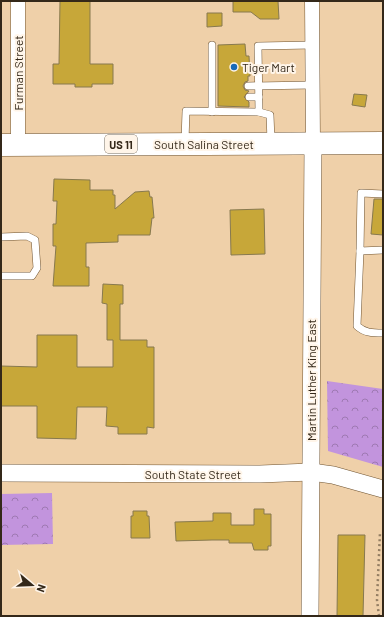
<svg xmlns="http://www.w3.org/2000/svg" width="384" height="617" viewBox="0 0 384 617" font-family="Barlow,sans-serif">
<defs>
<pattern id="park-crowns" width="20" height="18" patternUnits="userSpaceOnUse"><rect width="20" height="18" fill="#c294dd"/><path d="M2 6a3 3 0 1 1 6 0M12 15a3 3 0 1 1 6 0" fill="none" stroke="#9e79b2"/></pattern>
</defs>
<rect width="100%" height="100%" fill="#efd0a9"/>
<g fill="url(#park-crowns)">
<polygon points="327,381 383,389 383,467 328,451"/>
<polygon points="52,493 53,544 1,545 1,494"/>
</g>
<g fill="#c7a739" stroke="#87794f">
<polygon points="60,1 90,1 90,64 113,64 113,84 92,84 92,87 75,87 75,84 53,84 53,64 59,64"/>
<polygon points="233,1 278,1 279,19 260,19 251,12 233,12"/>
<polygon points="207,13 222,13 222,26 207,27"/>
<polygon points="245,44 246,56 249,56 250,76 248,76 248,81 245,82 243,86 245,90 249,91 244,97 249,102 249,107 218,106 218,45"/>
<polygon points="354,94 367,95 365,107 352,105"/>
<polygon points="54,179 90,180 90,190 113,190 113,195 115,195 115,209 135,192 149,191 150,197 152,197 154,218 152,218 150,235 118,235 118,242 86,243 86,267 89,267 89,286 53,286 56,246 53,246 53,224 56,224 57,201 53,201"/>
<polygon points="374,199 383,199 383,235 371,234"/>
<polygon points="264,209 265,254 231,255 230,210"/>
<polygon points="103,284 123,285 123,304 120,304 120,340 147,340 147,347 154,347 154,428 147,427 147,434 118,434 118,427 106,426 107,407 77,407 76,439 37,438 37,406 1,406 1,366 37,367 37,335 77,335 77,367 113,367 113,340 107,340 107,304 102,303"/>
<polygon points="254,509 264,509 264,514 271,514 271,546 268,546 268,550 254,550 252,543 229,543 229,540 212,540 176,541 175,522 213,521 213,513 231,513 231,525 254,525"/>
<polygon points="133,511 147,511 147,516 149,516 150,538 131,538 131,516 133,516"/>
<polygon points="338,535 365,535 363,616 337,616"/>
</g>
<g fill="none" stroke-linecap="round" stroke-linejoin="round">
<defs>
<g id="service">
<polyline points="212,45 212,112"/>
<polyline points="248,86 312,85"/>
<polyline points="249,97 259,97"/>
<polyline points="259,112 270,115 271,141"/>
<polyline points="185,141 186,111 259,112 258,46 312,45"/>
<polyline points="383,194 361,193 360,251 383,250"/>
<polyline points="1,237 27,236 35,240 37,268 32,276 1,276"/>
<path d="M360 251 357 326C365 333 372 333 383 333"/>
</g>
<g id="minor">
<polyline points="18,1 18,145"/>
<polyline points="312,1 313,143"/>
</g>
<g id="tertiary">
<polyline points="1,473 260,474 311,472 333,475 383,489"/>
<polyline points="310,616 313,143"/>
</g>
<polyline id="primary" points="1,145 383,143"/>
</defs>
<use href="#service" stroke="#6f5330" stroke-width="8"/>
<use href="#minor" stroke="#6f5330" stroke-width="15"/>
<use href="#tertiary" stroke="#6f5330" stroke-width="18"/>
<use href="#primary" stroke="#6f5330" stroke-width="23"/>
<polyline stroke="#937d62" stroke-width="2.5" stroke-dasharray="2 3" stroke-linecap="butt" points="379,616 377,600 380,532"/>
<use href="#service" stroke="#fff" stroke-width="7"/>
<use href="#minor" stroke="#fff" stroke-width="14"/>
<use href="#tertiary" stroke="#fff" stroke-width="17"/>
<use href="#primary" stroke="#fff" stroke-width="22"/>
</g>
<circle fill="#186ab8" stroke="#fff5e9" stroke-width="1.5" cx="234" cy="67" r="4"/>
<g text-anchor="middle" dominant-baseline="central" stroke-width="4" stroke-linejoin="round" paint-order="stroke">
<rect fill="#fff5e9" stroke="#716657" stroke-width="1" x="105" y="135" width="32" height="18" rx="3"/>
<g font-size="11" font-weight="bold" fill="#342819">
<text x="121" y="144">US 11</text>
</g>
<g font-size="12" fill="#342819" stroke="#fff5e9" text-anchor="start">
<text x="242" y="67">Tiger Mart</text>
</g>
<g font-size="12" fill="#342819" stroke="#fff5e9">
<text transform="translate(18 73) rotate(-90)">Furman Street</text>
<text x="204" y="144">South Salina Street</text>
<text transform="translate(311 380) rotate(-90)">Martin Luther King East</text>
<text x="193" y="474">South State Street</text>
</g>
</g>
<rect width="384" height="617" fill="none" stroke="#342819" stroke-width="4"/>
<g transform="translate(32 585) rotate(109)" stroke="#fff5e9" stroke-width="3" paint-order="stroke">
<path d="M0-3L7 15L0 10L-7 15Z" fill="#342819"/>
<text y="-6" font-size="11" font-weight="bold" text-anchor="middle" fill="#342819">N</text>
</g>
</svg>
